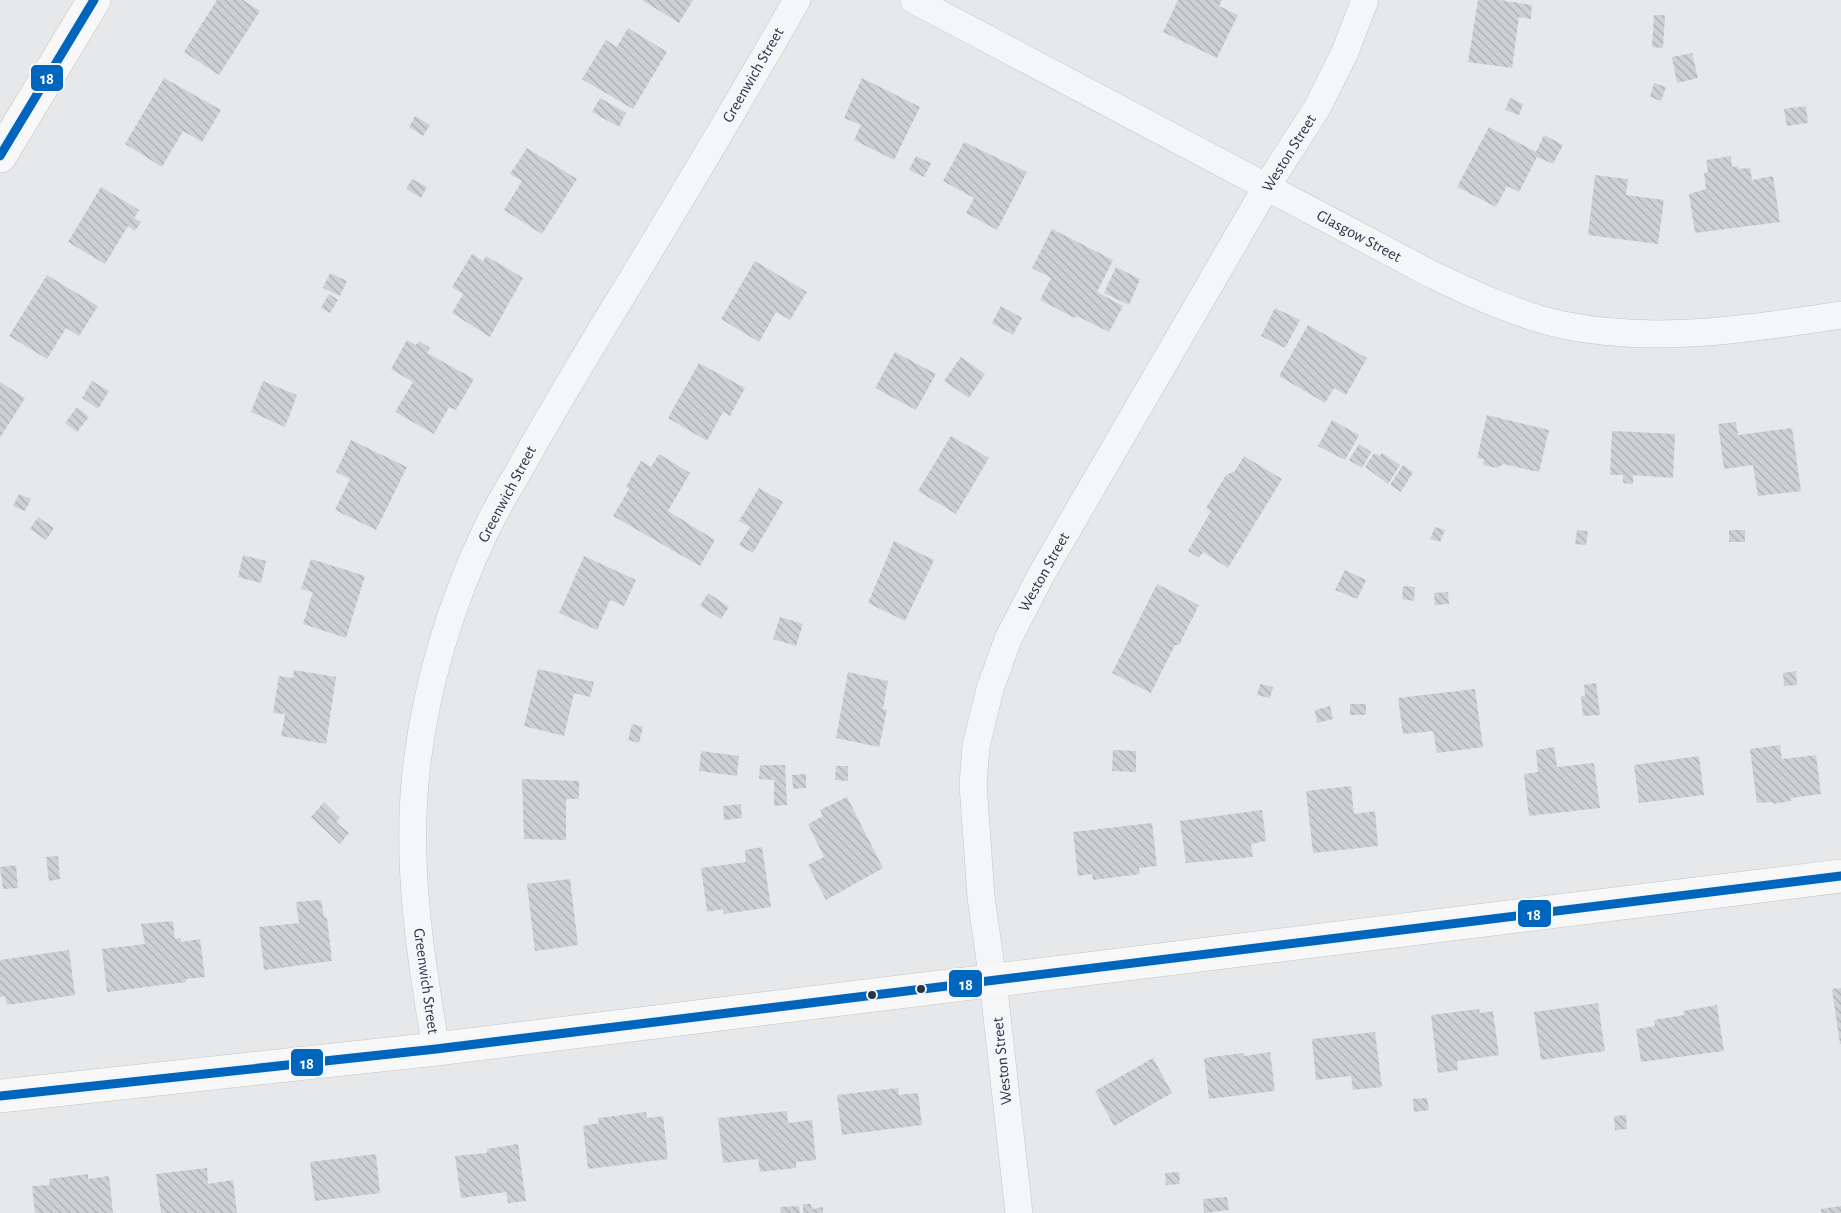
<svg xmlns="http://www.w3.org/2000/svg" width="1841" height="1213" viewBox="0 0 1841 1213" font-family="'Alegreya Sans',sans-serif">
<defs>
<pattern id="building-back-hatch" width="6" height="6" patternUnits="userSpaceOnUse" patternTransform="scale(1.5)"><rect width="6" height="6" fill="#ced0d3"/><path d="M-1 5l2 2M0 0l6 6M5-1l2 2" fill="none" stroke="#b1b3b6"/></pattern>
</defs>
<rect width="100%" height="100%" fill="#e6e8ea"/>
<g fill="url(#building-back-hatch)">
<polygon points="217,0 243,0 260,11 219,75 184,52"/>
<polygon points="642,0 693,0 679,23"/>
<polygon points="1178,0 1222,0 1219,6 1238,15 1217,58 1163,32"/>
<polygon points="1478,0 1499,0 1532,5 1531,19 1519,17 1512,68 1468,62"/>
<polygon points="1654,15 1665,15 1663,48 1652,47"/>
<polygon points="628,28 667,52 633,109 582,79 606,40 617,47"/>
<polygon points="1692,53 1698,78 1677,83 1672,57"/>
<polygon points="164,78 221,110 202,142 183,131 162,167 125,144"/>
<polygon points="862,78 920,107 894,160 854,140 861,125 844,118"/>
<polygon points="1654,83 1666,87 1661,101 1650,97"/>
<polygon points="600,98 626,113 619,127 592,112"/>
<polygon points="1510,98 1523,104 1519,115 1505,110"/>
<polygon points="1806,106 1808,123 1787,126 1784,109"/>
<polygon points="415,116 430,125 423,136 409,127"/>
<polygon points="1489,127 1536,152 1544,135 1563,145 1553,164 1537,157 1519,192 1507,186 1496,207 1457,187"/>
<polygon points="964,142 1027,172 997,230 966,213 974,198 943,181"/>
<polygon points="527,148 577,179 542,234 504,210 522,181 510,174"/>
<polygon points="916,156 931,163 924,177 909,170"/>
<polygon points="1731,156 1732,167 1738,166 1738,169 1750,168 1752,180 1773,176 1780,222 1695,233 1689,194 1706,189 1704,173 1708,172 1706,160"/>
<polygon points="1595,175 1628,179 1626,195 1664,200 1658,244 1588,235"/>
<polygon points="412,179 427,187 421,198 406,189"/>
<polygon points="101,187 139,210 134,218 141,222 135,231 128,226 105,264 68,242"/>
<polygon points="1052,229 1113,260 1097,292 1123,306 1109,332 1077,316 1075,318 1040,300 1051,278 1032,268"/>
<polygon points="472,254 483,261 486,256 523,278 490,337 452,313 463,294 452,287"/>
<polygon points="755,261 807,292 790,320 776,312 759,342 721,319"/>
<polygon points="1116,267 1140,279 1129,305 1104,293"/>
<polygon points="330,273 347,281 340,296 323,288"/>
<polygon points="47,275 98,306 79,336 66,328 47,359 9,336"/>
<polygon points="329,294 338,300 330,313 321,308"/>
<polygon points="1001,306 1022,318 1013,335 992,323"/>
<polygon points="1275,308 1300,320 1285,348 1261,336"/>
<polygon points="1308,325 1367,358 1346,395 1334,388 1325,403 1279,376"/>
<polygon points="407,340 416,345 419,341 430,348 427,353 474,379 456,410 449,407 434,434 395,412 413,382 391,369"/>
<polygon points="895,352 936,374 916,410 875,388"/>
<polygon points="961,357 985,374 969,398 944,381"/>
<polygon points="699,363 745,388 730,416 723,412 707,441 668,418"/>
<polygon points="92,381 109,391 98,409 82,398"/>
<polygon points="263,381 297,395 285,427 251,412"/>
<polygon points="0,382 25,398 0,438"/>
<polygon points="77,407 89,417 77,432 65,423"/>
<polygon points="1487,415 1549,430 1539,472 1503,464 1497,468 1483,465 1484,459 1477,458"/>
<polygon points="1332,420 1359,435 1345,460 1318,446"/>
<polygon points="1736,422 1738,435 1792,428 1801,491 1758,496 1753,465 1724,469 1718,424"/>
<polygon points="1612,431 1675,434 1673,478 1633,475 1633,484 1623,483 1623,475 1610,475"/>
<polygon points="951,436 989,458 956,514 918,491"/>
<polygon points="351,440 407,467 376,530 335,510 350,479 336,472"/>
<polygon points="1359,444 1371,452 1362,468 1349,460"/>
<polygon points="1374,453 1379,456 1382,453 1400,465 1388,484 1365,467"/>
<polygon points="659,454 690,473 668,511 715,540 700,566 613,516 629,489 626,487 641,461 651,467"/>
<polygon points="1244,456 1282,479 1228,568 1203,552 1199,558 1188,551 1211,511 1206,508 1226,475 1235,471"/>
<polygon points="1403,465 1413,472 1401,492 1390,485"/>
<polygon points="759,488 783,502 753,553 739,545 750,527 739,521"/>
<polygon points="19,494 31,499 25,511 13,506"/>
<polygon points="38,517 54,528 46,540 30,529"/>
<polygon points="1435,527 1445,530 1440,542 1430,539"/>
<polygon points="1577,530 1588,531 1586,545 1575,544"/>
<rect x="1729" y="530" width="16" height="12"/>
<polygon points="894,541 934,560 905,621 868,603"/>
<polygon points="243,555 266,561 261,583 238,577"/>
<polygon points="584,556 636,580 624,606 610,600 597,630 559,613"/>
<polygon points="311,559 365,576 346,638 303,624 313,592 301,589"/>
<polygon points="1345,570 1366,580 1357,599 1335,590"/>
<polygon points="1157,584 1199,605 1179,645 1175,645 1151,693 1112,673"/>
<polygon points="1403,586 1415,587 1414,601 1402,599"/>
<polygon points="1448,592 1449,604 1435,605 1434,593"/>
<polygon points="708,593 729,607 721,619 700,606"/>
<polygon points="780,617 803,624 796,646 773,639"/>
<polygon points="538,669 594,682 590,697 574,693 564,736 524,726"/>
<polygon points="294,670 336,677 326,744 281,736 285,714 273,713 279,676 293,678"/>
<polygon points="1796,671 1797,685 1784,686 1783,673"/>
<polygon points="848,672 888,681 883,709 887,710 879,747 836,738"/>
<polygon points="1596,683 1600,715 1583,716 1581,696 1585,696 1584,685"/>
<polygon points="1260,684 1273,687 1270,698 1257,695"/>
<polygon points="1475,689 1483,747 1437,753 1433,731 1403,734 1398,698"/>
<rect x="1350" y="704" width="16" height="11"/>
<polygon points="1330,706 1333,719 1317,723 1315,710"/>
<polygon points="632,724 643,727 639,743 628,740"/>
<polygon points="1780,745 1782,759 1816,755 1821,794 1790,798 1791,801 1773,804 1773,802 1757,803 1750,749"/>
<polygon points="1554,747 1557,767 1594,763 1600,808 1529,816 1524,774 1538,772 1536,750"/>
<polygon points="1113,750 1136,751 1136,772 1112,771"/>
<polygon points="701,751 739,756 737,776 699,771"/>
<polygon points="1699,756 1704,795 1639,803 1634,765"/>
<polygon points="760,765 785,765 787,805 774,806 774,780 759,779"/>
<polygon points="836,766 848,766 848,781 835,780"/>
<polygon points="806,774 806,788 793,789 792,775"/>
<polygon points="522,779 579,781 579,799 566,799 566,840 524,839"/>
<polygon points="1351,786 1354,814 1375,811 1378,846 1313,853 1306,791"/>
<polygon points="847,797 883,868 826,900 808,865 824,857 808,824 823,816 820,810"/>
<polygon points="324,802 340,818 336,822 349,833 340,844 311,817"/>
<polygon points="741,804 742,818 724,820 723,806"/>
<polygon points="1262,810 1266,841 1251,844 1253,857 1186,863 1180,821"/>
<polygon points="1152,823 1157,866 1139,868 1140,874 1093,880 1092,874 1078,876 1073,832"/>
<polygon points="762,847 771,907 724,914 723,909 707,912 701,868 746,862 745,850"/>
<polygon points="58,856 60,879 49,881 46,857"/>
<polygon points="16,865 18,888 3,889 0,867"/>
<polygon points="570,879 578,945 535,951 527,884"/>
<polygon points="321,900 324,917 327,918 332,961 264,970 259,927 299,923 296,902"/>
<polygon points="173,921 175,939 181,938 181,942 200,939 205,977 186,979 186,982 107,992 102,949 145,944 141,924"/>
<polygon points="69,950 75,995 7,1005 5,996 0,997 0,960"/>
<polygon points="1841,988 1841,1044 1840,1044 1832,989"/>
<polygon points="1598,1003 1605,1051 1541,1060 1534,1012"/>
<polygon points="1717,1005 1724,1051 1641,1062 1636,1029 1655,1026 1654,1020 1684,1015 1683,1011"/>
<polygon points="1479,1009 1480,1013 1493,1011 1499,1055 1457,1061 1458,1070 1438,1073 1431,1015"/>
<polygon points="1375,1032 1382,1087 1353,1090 1351,1076 1316,1080 1312,1039"/>
<polygon points="1270,1052 1275,1091 1209,1099 1204,1058 1243,1053 1244,1056"/>
<polygon points="1153,1058 1172,1093 1114,1126 1095,1091"/>
<polygon points="898,1088 899,1095 918,1093 922,1125 842,1135 837,1095"/>
<polygon points="1427,1098 1429,1110 1414,1112 1413,1099"/>
<polygon points="787,1111 788,1123 812,1120 816,1160 796,1162 796,1168 760,1172 758,1159 723,1163 718,1118"/>
<polygon points="646,1112 647,1118 663,1116 668,1159 588,1169 583,1126 599,1123 598,1118"/>
<polygon points="1626,1115 1627,1129 1615,1130 1614,1116"/>
<polygon points="518,1144 526,1201 508,1203 506,1192 461,1198 455,1156 487,1153 487,1149"/>
<polygon points="376,1154 380,1193 315,1201 310,1162"/>
<polygon points="207,1168 208,1184 233,1180 237,1213 161,1213 156,1174"/>
<polygon points="1179,1172 1180,1184 1166,1185 1165,1173"/>
<polygon points="88,1174 88,1179 109,1176 113,1213 35,1213 32,1186 50,1185 49,1179"/>
<polygon points="1227,1197 1229,1210 1204,1213 1203,1199"/>
<polygon points="803,1204 811,1204 812,1209 823,1207 823,1213 803,1213"/>
<polygon points="799,1206 800,1213 781,1213 780,1207"/>
<polygon points="1841,1206 1841,1213 1821,1213 1821,1209"/>
</g>
<g fill="none" stroke-linecap="round" stroke-linejoin="round">
<defs>
<g id="street">
<path d="M914 0 1431 274C1473 294 1517 315 1563 325 1655 344 1749 329 1841 315"/>
<path d="M436 1049C420 955 405 859 417 763 427 683 451 604 485 532 494 513 505 494 516 476 546 421 579 367 612 312 675 209 737 105 797 0"/>
<polyline points="1019,1213 993,981 981,897 973,784 976,746 990,689 1008,639 1041,575 1267,186 1317,108 1345,52 1365,0"/>
</g>
<g id="secondary">
<polyline points="0,156 94,0"/>
<polyline points="0,1096 436,1049 1841,876"/>
</g>
</defs>
<use href="#street" stroke="#c4c6c8" stroke-width="28"/>
<use href="#secondary" stroke="#c4c6c8" stroke-width="34"/>
<use href="#street" stroke="#f5f6f7" stroke-width="27"/>
<use href="#secondary" stroke="#f8f8f8" stroke-width="33"/>
<defs>
<g id="bus-1">
<polyline points="0,156 94,0"/>
<polyline points="0,1096 436,1049 1841,876"/>
</g>
</defs>
<use href="#bus-1" stroke="#f4f6f9" stroke-width="14"/>
<use href="#bus-1" stroke="#0065bd" stroke-width="9"/>
</g>
<g fill="#2b3445" stroke="#f4f6f9" stroke-width="2">
<circle cx="921" cy="989" r="5"/>
<circle cx="872" cy="995" r="5"/>
</g>
<g text-anchor="middle" dominant-baseline="central" stroke-width="6" stroke-linejoin="round" paint-order="stroke">
<g font-size="16" fill="#2b3445" stroke="#f4f6f9">
<text transform="translate(753 75) rotate(-60)">Greenwich Street</text>
<text transform="translate(1289 153) rotate(-58)">Weston Street</text>
<text transform="translate(1359 236) rotate(28)">Glasgow Street</text>
<text transform="translate(507 494) rotate(-62)">Greenwich Street</text>
<text transform="translate(1044 572) rotate(-61)">Weston Street</text>
<text transform="translate(426 981) rotate(82)">Greenwich Street</text>
<text transform="translate(1002 1061) rotate(-96)">Weston Street</text>
</g>
</g>
<g stroke="#f4f6f9" stroke-width="2">
<rect x="30" y="64" width="34" height="28" rx="6" fill="#0065bd"/>
<rect x="1517" y="899" width="35" height="29" rx="6" fill="#0065bd"/>
<rect x="948" y="969" width="35" height="29" rx="6" fill="#0065bd"/>
<rect x="290" y="1048" width="34" height="29" rx="6" fill="#0065bd"/>
</g>
<g font-size="16" text-anchor="middle" font-weight="bold" fill="#fff">
<text x="47" y="84">18</text>
<text x="1534" y="920">18</text>
<text x="966" y="990">18</text>
<text x="307" y="1069">18</text>
</g>
</svg>
